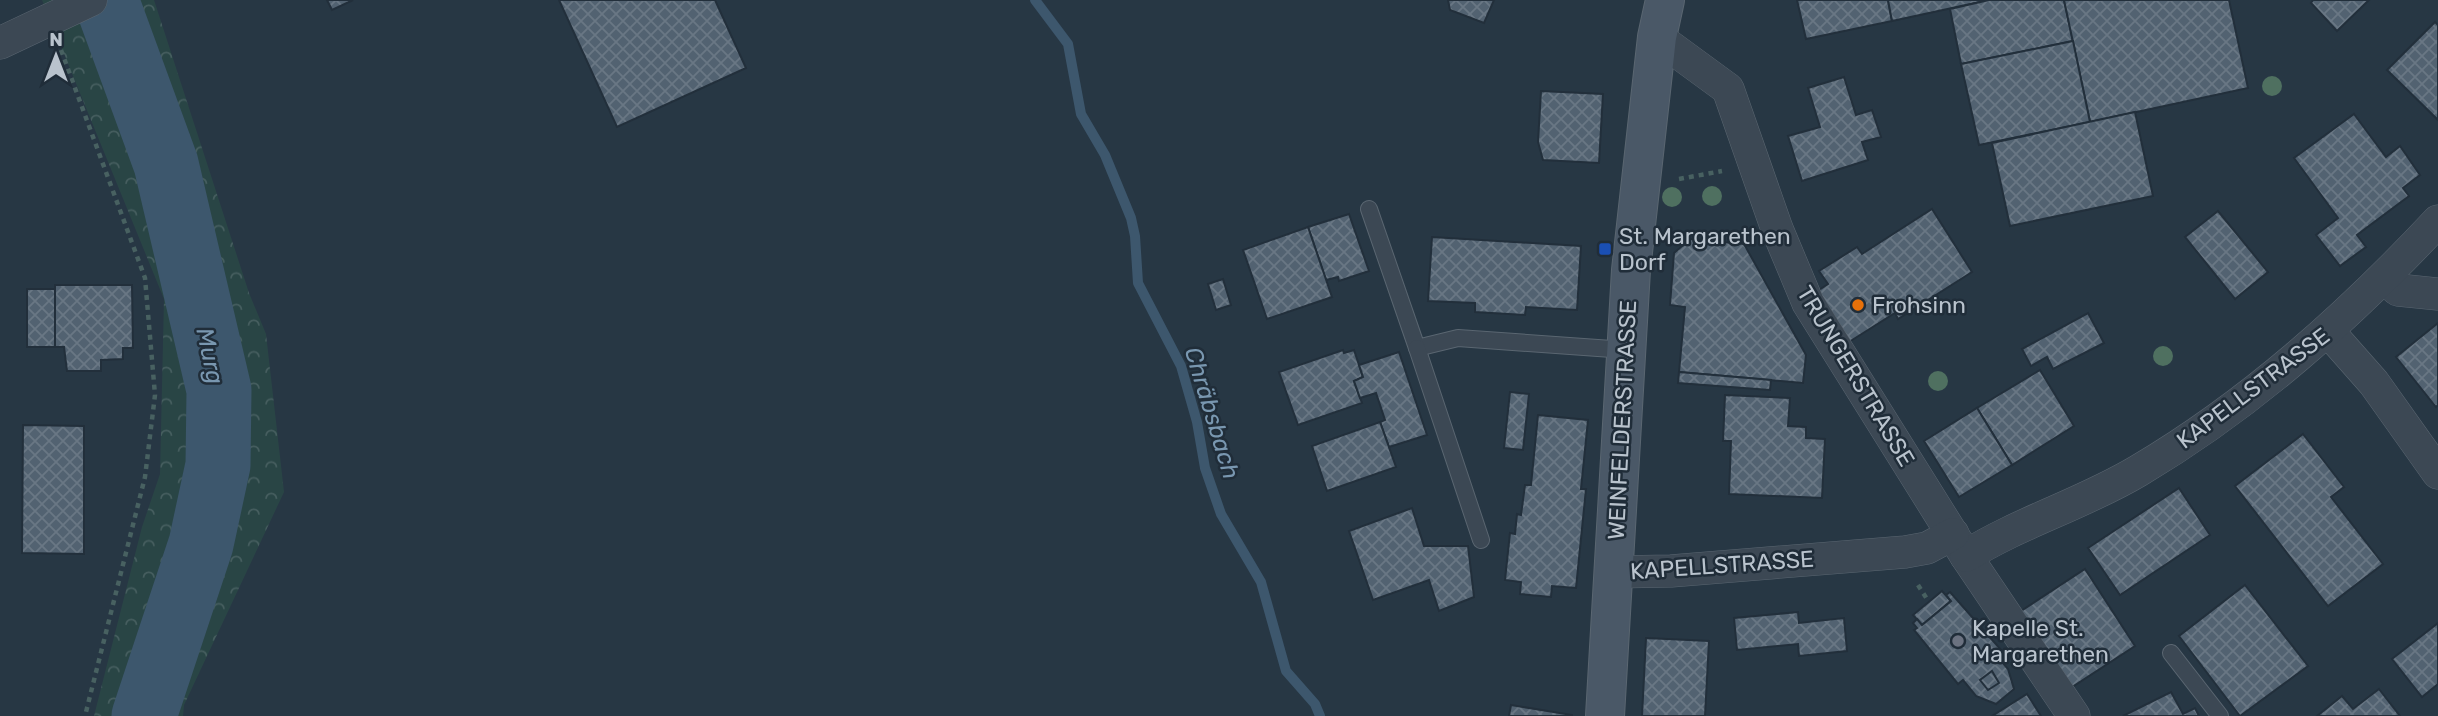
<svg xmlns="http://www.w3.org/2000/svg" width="2438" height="716" viewBox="0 0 2438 716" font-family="Rubik,sans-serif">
<defs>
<pattern id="forest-crowns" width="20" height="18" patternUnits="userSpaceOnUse" patternTransform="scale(1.75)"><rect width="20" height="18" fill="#294545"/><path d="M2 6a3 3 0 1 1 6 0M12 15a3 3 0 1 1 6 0" fill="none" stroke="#465e5f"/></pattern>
<pattern id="building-cross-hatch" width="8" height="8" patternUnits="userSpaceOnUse" patternTransform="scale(1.75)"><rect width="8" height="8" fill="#526271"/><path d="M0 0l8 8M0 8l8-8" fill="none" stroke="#697784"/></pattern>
</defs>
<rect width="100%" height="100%" fill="#273744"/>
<polygon fill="url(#forest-crowns)" points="42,0 154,0 249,293 266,334 284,492 184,705 183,716 94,716 142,527 160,474 164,299"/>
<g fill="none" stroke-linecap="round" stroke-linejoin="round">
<polyline stroke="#3d576d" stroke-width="10" points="1035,0 1068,44 1081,114 1105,155 1131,218 1135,236 1138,283 1181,366 1197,422 1205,468 1221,514 1261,582 1286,671 1315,704 1320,716"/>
<polyline stroke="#3d576d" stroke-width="65" points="106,0 166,164 219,390 218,465 201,544 144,716"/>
</g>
<g fill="url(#building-cross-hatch)" stroke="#222f3b" stroke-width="2">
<polygon points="327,0 353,0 332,10"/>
<polygon points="559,0 715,0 746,68 617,127"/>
<polygon points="1448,0 1494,0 1484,23 1450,10"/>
<polygon points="1797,0 1888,0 1892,21 1806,39"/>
<polygon points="1888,0 1989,0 1892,21"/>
<polygon points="1989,0 2064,0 2073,41 1961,64 1950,9"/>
<polygon points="2064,0 2229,0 2248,88 2090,122"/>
<polygon points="2313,0 2369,0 2337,31 2311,3"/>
<polygon points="2435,22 2438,25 2438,120 2387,70"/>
<polygon points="2073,41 2090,122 1979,145 1961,64"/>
<polygon points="1844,77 1856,115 1872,110 1881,137 1862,142 1868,160 1802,181 1788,136 1820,127 1808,88"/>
<polygon points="1541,91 1603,94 1599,163 1543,160 1538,142"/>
<polygon points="2135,112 2153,196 2010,226 1992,143"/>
<polygon points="2354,114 2386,157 2400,146 2420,175 2403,188 2409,196 2357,235 2366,247 2340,266 2316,235 2338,218 2294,158"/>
<polygon points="1932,209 1972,272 1898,319 1895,313 1849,342 1816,292 1828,284 1819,271 1857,247 1862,254"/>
<polygon points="2218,211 2268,272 2235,299 2185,237"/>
<polygon points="1349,214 1369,271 1339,281 1338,277 1326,280 1308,227"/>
<polygon points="1308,227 1332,297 1267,319 1243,250"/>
<polygon points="1432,237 1581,246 1577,310 1526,307 1525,315 1475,312 1475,303 1428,301"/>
<polygon points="1690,239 1744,244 1806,355 1803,383 1679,372 1685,307 1670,305 1674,253"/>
<polygon points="1223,279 1231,305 1216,310 1208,284"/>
<polygon points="55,285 132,285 133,348 123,348 123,359 101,360 101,371 67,371 64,347 55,347"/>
<rect x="27" y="289" width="28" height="58"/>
<polygon points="2088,313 2104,343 2053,369 2047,357 2031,366 2022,349"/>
<polygon points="2438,323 2438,405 2436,407 2396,357"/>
<polygon points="1343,350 1344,353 1354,350 1363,377 1354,381 1362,403 1298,425 1279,372"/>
<polygon points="1399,352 1427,435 1389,447 1380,422 1385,420 1376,393 1360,398 1354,381 1363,377 1359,365"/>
<polygon points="2040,370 2074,426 2012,465 1977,408"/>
<polygon points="1679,372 1771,380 1770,390 1678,383"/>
<polygon points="1510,392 1529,394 1523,450 1504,448"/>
<polygon points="1725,395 1790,398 1788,426 1806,427 1806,438 1825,439 1822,498 1729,494 1731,441 1723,441"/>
<polygon points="1977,408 2012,465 1959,497 1924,441"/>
<polygon points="1538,415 1588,420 1581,489 1586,489 1576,588 1552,586 1551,597 1520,594 1521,582 1505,580 1510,533 1515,534 1517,514 1521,515 1525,485 1531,485"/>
<polygon points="1380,422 1396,467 1327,491 1312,446"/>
<polygon points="23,425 84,426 84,554 22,553"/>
<polygon points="2303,434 2344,487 2331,497 2383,564 2328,606 2235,486"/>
<polygon points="2179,488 2210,535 2120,595 2088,548"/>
<polygon points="1412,508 1424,546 1468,546 1474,597 1439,611 1429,580 1373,600 1349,531"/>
<polygon points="2085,569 2135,646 2069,689 2018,613"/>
<polygon points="2245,585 2308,666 2240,716 2179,636"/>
<polygon points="1942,591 1951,601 1922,625 1913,615"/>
<polygon points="1950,592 2002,651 1997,656 2008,669 2014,689 1996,704 1976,696 1963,680 1958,684 1914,630 1917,628 1913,623 1917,619 1922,625 1951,601 1946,595"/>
<polygon points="1798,612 1799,623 1844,618 1847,651 1799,656 1798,644 1737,650 1734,618"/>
<polygon points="2438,623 2438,684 2422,697 2392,659"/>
<polygon points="1646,638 1709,641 1705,716 1642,716"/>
<polygon points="1992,671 1999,683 1988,690 1980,680"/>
<polygon points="2379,689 2400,716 2317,716 2342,696 2353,709"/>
<polygon points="2171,692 2183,714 2195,708 2199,716 2123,716"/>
<polygon points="2027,694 2041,716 1992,716"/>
<polygon points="1511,705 1572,715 1572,716 1509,716"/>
</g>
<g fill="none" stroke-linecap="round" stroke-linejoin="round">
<defs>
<g id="service">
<polyline points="1369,209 1417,348 1458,338 1626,350"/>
<polyline points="1417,348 1481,540"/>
<polyline points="2171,653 2220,716"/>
</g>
<g id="minor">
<polyline points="1657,37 1728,89 1777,229 1808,303 1966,556 2074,716"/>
<polyline points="0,43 91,0"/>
<polyline points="2384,278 2398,290 2438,294"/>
<polyline points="2329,332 2374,383 2438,473"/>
<path d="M1966 556C2020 522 2083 504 2138 471 2251 404 2348 317 2438 221"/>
<polyline points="1614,572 1671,571 1905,552 1927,548 1953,534"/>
</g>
<polyline id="secondary" points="1605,716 1631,270 1657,37 1665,0"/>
</defs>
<use href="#service" stroke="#5a6671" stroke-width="18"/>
<use href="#minor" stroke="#5a6671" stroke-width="33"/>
<use href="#secondary" stroke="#5a6671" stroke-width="40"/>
<g stroke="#486161" stroke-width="4.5" stroke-dasharray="5 5" stroke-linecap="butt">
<polyline points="61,50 145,278 155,395 145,477 85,716"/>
<polyline points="1679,179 1722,171"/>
<polyline points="1918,585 1927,599"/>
</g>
<use href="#service" stroke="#3c4854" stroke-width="16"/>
<use href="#minor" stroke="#3c4854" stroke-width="32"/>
<use href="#secondary" stroke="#4a5867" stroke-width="38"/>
</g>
<g fill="#4f7060">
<circle cx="2272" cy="86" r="10"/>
<circle cx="1712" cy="196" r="10"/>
<circle cx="1672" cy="197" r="10"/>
<circle cx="2163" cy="356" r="10"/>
<circle cx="1938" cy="381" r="10"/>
</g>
<rect fill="#1a4fb4" stroke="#202d39" stroke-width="2.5" x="1598" y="242" width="14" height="14" rx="3.5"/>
<circle fill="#e8710a" stroke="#202d39" stroke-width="2.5" cx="1858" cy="305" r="7"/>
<circle fill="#6b7280" stroke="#202d39" stroke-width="2.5" cx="1958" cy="641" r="7"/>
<g text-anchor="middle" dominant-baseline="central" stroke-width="5" stroke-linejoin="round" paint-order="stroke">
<g font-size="23" fill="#b9c3cd" stroke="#202d39" text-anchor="start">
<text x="1619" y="236">St. Margarethen<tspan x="1619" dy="26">Dorf</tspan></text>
<text x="1872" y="305">Frohsinn</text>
<text x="1972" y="628">Kapelle St.<tspan x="1972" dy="26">Margarethen</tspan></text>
</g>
<g font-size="23" fill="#b9c3cd" stroke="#202d39">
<text transform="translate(1856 376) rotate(59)">TRUNGERSTRASSE</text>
<text transform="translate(2253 388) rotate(-37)">KAPELLSTRASSE</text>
<text transform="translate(1622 420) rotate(-87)">WEINFELDERSTRASSE</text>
<text transform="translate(1722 565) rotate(-4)">KAPELLSTRASSE</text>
</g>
<g font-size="24" font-style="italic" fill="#7997b0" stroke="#202d39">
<text transform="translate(210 356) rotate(78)">Murg</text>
<text transform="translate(1212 413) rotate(73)">Chräbsbach</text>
</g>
</g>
<g transform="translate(56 56)" stroke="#202d39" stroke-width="5" paint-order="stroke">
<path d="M0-5L12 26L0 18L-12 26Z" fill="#b9c3cd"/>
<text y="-10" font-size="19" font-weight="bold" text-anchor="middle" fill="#b9c3cd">N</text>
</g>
</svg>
